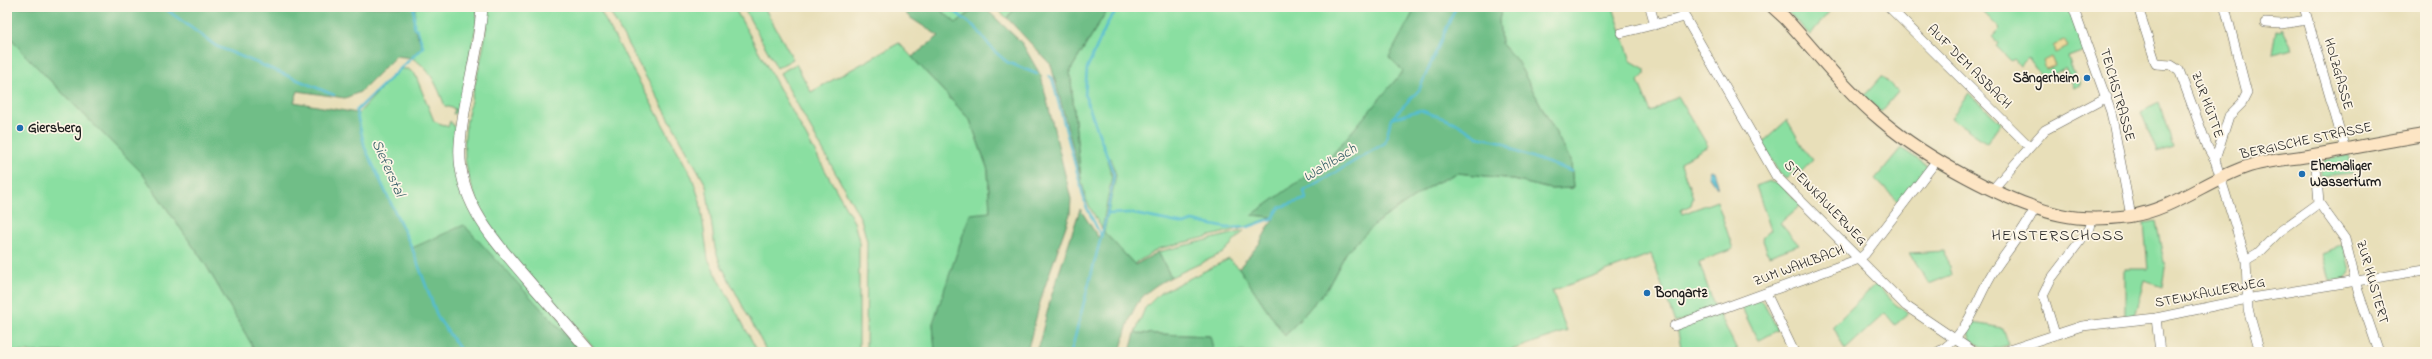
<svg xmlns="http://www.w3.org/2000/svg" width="2432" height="359" viewBox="0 0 2432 359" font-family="'Indie Flower',sans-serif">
<rect width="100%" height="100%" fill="#fcf5e5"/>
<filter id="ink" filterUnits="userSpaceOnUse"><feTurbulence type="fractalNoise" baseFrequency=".025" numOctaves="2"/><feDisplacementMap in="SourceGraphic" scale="8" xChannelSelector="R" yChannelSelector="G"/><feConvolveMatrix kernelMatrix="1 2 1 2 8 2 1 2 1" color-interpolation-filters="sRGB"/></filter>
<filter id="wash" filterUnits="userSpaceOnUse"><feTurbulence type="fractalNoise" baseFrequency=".012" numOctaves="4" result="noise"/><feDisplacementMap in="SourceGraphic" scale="16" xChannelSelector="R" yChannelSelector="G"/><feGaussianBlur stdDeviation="0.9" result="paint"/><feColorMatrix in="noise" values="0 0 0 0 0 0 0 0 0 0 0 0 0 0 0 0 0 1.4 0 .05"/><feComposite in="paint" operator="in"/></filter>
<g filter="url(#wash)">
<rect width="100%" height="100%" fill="#e8dfb9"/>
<g fill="#8adfa1" stroke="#537e5e">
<path d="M415 7H477L478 17 459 110 457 113 453 114 455 109 445 106C437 86 431 69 412 58L423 47 414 28Z"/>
<path d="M487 7H598L692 177 700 201 708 259 758 352H598C578 330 559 308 539 286 499 241 456 192 466 126 472 86 488 48 487 7Z"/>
<polygon points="607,7 734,7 854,222 859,241 859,352 767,352 720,263 715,248 706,185"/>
<polygon points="743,7 764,7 793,59 777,68"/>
<polygon points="937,7 977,7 956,23"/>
<polygon points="995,7 1016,7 1007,18"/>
<polygon points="1109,7 1416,7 1417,8 1390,57 1404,71 1327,161 1253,215 1272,217 1243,228 1158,249 1134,264 1104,232 1116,175 1110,158 1107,160 1112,176 1102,229 1087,202 1081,179 1070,71"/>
<polygon points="1502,7 1613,7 1631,61 1645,69 1645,74 1638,81 1651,112 1678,96 1708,146 1680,162 1693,197 1691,205 1681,210 1682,214 1717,201 1733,249 1699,262 1715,308 1675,323 1651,254 1552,291 1567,331 1506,352 1214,352 1209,336 1135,333 1145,308 1160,293 1229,259 1239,268 1285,336 1327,289 1346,253 1376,223 1434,184 1457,173 1505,178 1550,189 1573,188 1571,161 1517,61 1501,43 1499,20"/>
<polygon points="1783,7 1833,7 1810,35"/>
<polygon points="1978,7 2070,7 2087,50 2068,57 2076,80 2079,79 2081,85 2074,88 2066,67 2044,80 2028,58 2020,66 2014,59 2011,61 1996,46 1999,43 1992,37 2000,29"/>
<polygon points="2282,28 2293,49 2272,54 2276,31 2280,32"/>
<polygon points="7,33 25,55 142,173 206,265 256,352 7,352"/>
<polygon points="899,43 970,120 988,170 990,213 933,323 935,352 866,352 867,241 861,219 780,73 796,64 811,92"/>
<polygon points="399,69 408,69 415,74 434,121 448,127 450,121 456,129 456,160 460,186 585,352 581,352 511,277 412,248 365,148 357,115"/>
<polygon points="1882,76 1898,92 1881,112 1864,96"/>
<polygon points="1969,93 2001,123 1987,143 1951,118"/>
<polygon points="2159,103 2173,147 2157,152 2141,112"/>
<polygon points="1787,120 1806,152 1813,160 1800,173 1796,169 1786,179 1779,173 1762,143"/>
<polygon points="1901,148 1928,166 1900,203 1875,179"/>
<polygon points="2349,155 2353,173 2321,176 2324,160"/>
<polygon points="1770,181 1779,183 1801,205 1780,223 1799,245 1769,256 1762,238 1771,230 1756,186"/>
<polygon points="2156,221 2165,268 2162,287 2145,281 2135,316 2125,317 2125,269 2148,269 2144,223"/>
<polygon points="1244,231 1223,253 1171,277 1158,252"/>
<polygon points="2344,245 2350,271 2345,279 2329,281 2322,253"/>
<polygon points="1945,251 1951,275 1929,284 1910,253"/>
<polygon points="1876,284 1896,305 1909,313 1895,325 1885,313 1845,350 1833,326"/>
<polygon points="1757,299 1764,303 1778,330 1758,341 1741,306"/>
<polygon points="1719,313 1738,352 1682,352 1677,328"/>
<path d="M1973 323 2003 328 2009 345C1990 350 1987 351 1970 340L1968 331Z"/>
</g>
<g fill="#6fbe87" stroke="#466d52">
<polygon points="7,7 415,7 414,28 423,47 412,58 396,56 360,92 345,98 298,91 294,102 357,113 365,148 412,248 464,225 581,352 256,352 206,265 142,173 25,55 7,33"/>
<polygon points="901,7 937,7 956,23 977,7 984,7 1022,43 1041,76 1071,199 1070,214 1042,295 1027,352 935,352 933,323 970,214 990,212 988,170 970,120 912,57 939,36 909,17"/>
<polygon points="1016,7 1109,7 1070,71 1081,179 1051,65 1007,18"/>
<polygon points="1416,7 1502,7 1499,20 1501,43 1517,61 1571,161 1573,188 1550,189 1505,178 1457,173 1434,184 1376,223 1346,253 1327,289 1285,336 1239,268 1259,244 1273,219 1272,217 1252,215 1327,161 1403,71 1389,57"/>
<path d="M1080 209 1098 237 1104 232 1135 265 1158 252 1171 277C1132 296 1131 314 1120 352H1037L1051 297Z"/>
<polygon points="1135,333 1210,336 1214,352 1130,352"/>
</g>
<g fill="#eeda9e" stroke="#857b5d">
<polygon points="2064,40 2068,47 2055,53 2053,45"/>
<polygon points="2051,57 2055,66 2046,69 2043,61"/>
</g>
<polygon fill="#54bdd1" stroke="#386c76" points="1710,170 1714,171 1718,185 1717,188 1708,175"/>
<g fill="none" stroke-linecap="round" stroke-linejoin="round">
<g stroke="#54bdd1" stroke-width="2.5">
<polyline points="163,7 216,46 334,95"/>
<polyline points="414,7 414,28 417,29 423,47 356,111 365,148 412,248 438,318 462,352"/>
<polyline points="949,7 976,28 993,50 1007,62 1037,74"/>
<polyline points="1049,76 1052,78 1086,206 1101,236"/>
<polyline points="1392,118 1419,90 1456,7"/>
<polyline points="1107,214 1114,175 1085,96 1087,68 1108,22 1119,7"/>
<polyline points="1071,352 1107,214 1129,213 1184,224 1192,221 1227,228 1248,227 1273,218 1280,207 1306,199 1304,191 1385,143 1391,119 1420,110 1456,123 1478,137 1503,142 1517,152 1571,171"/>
</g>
</g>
</g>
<g filter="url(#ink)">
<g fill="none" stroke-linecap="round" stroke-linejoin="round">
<defs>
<g id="minor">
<polyline points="1650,7 1655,25"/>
<polyline points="1682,7 1685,17 1776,176 1906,306 1974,352"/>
<polyline points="1889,7 2029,146"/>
<polyline points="2073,7 2111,112 2131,216"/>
<polyline points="2138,7 2156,64 2171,65 2179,70 2208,148 2215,160"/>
<polyline points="2225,7 2247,93 2242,103 2229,116 2215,160 2246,260 2248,309 2260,352"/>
<polyline points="2304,7 2345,149"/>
<polyline points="2265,23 2281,24 2307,20"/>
<polyline points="1621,33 1685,17"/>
<polyline points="1993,189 2045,130 2107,97"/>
<polyline points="2319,203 2345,239 2358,291 2379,352"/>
<polyline points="2246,260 2258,253 2279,232 2319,203 2315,155"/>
<polyline points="1766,293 1794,352"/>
<polyline points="2156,318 2160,352"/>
<polyline points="1674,326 1859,259 1865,254 1937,160"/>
<polyline points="2055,334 2043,295 2051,279 2090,228 2092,219"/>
<path d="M1938 352C1968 336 1976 299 1993 272 2007 251 2024 231 2035 208"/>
<polyline points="2003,352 2082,326 2156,318 2257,297 2425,270"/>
</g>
<path id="tertiary" d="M482 7C479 54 463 98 460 144 456 200 493 239 527 279 548 303 569 328 590 352"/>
<path id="secondary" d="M1773 7 1785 18C1817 53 1846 91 1882 121 1924 157 2007 203 2061 215 2083 220 2107 219 2130 216 2172 210 2207 180 2246 167 2268 160 2292 159 2314 155 2351 149 2388 140 2425 135"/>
</defs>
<use href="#minor" stroke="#636053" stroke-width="10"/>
<use href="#tertiary" stroke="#636053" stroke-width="12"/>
<use href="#secondary" stroke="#636053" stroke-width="14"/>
<use href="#minor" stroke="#fff" stroke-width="9"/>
<use href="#tertiary" stroke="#fff" stroke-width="11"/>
<use href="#secondary" stroke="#fde5c4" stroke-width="12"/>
</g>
</g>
<g fill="#1f6fb2" stroke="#fcf5e5" stroke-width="1.5">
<circle cx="2087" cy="78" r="4"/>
<circle cx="20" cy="128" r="4"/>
<circle cx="2302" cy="174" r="4"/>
<circle cx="1647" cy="293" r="4"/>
</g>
<g text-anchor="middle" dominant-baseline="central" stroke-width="3.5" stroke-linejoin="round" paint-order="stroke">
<g font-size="14" fill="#1c1c1c" stroke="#fcf5e5">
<text transform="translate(1969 67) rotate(45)">AUF DEM ASBACH</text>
<text transform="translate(2338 74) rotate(74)">HOLZGASSE</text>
<text transform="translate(2117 95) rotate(74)">TEICHSTRASSE</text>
<text transform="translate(2207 105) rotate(70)">ZUR HÜTTE</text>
<text transform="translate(2306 141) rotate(-12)">BERGISCHE STRASSE</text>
<text transform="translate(1825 203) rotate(46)">STEINKAULERWEG</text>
<text transform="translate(1799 266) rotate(-20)">ZUM WAHLBACH</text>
<text transform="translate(2372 282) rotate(74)">ZUR HUSTERT</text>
<text transform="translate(2210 293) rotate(-11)">STEINKAULERWEG</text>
</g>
<g font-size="14" font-weight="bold" fill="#1c1c1c" stroke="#fcf5e5" text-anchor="start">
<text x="2079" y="78" text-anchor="end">Sängerheim</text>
<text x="28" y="128">Giersberg</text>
<text x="2310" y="166">Ehemaliger<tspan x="2310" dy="16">Wasserturm</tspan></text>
<text x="1655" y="293">Bongartz</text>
</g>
<g font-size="15" font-style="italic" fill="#325c64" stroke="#fcf5e5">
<text transform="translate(1330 163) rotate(-31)">Wahlbach</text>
<text transform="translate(388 168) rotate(66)">Sieferstal</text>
</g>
<g font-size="16" letter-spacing="1" fill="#1c1c1c" stroke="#fcf5e5">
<text x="2058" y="236">HEISTERSCHOSS</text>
</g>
</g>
<rect width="2432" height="359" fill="none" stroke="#fcf5e5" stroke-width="24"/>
</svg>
